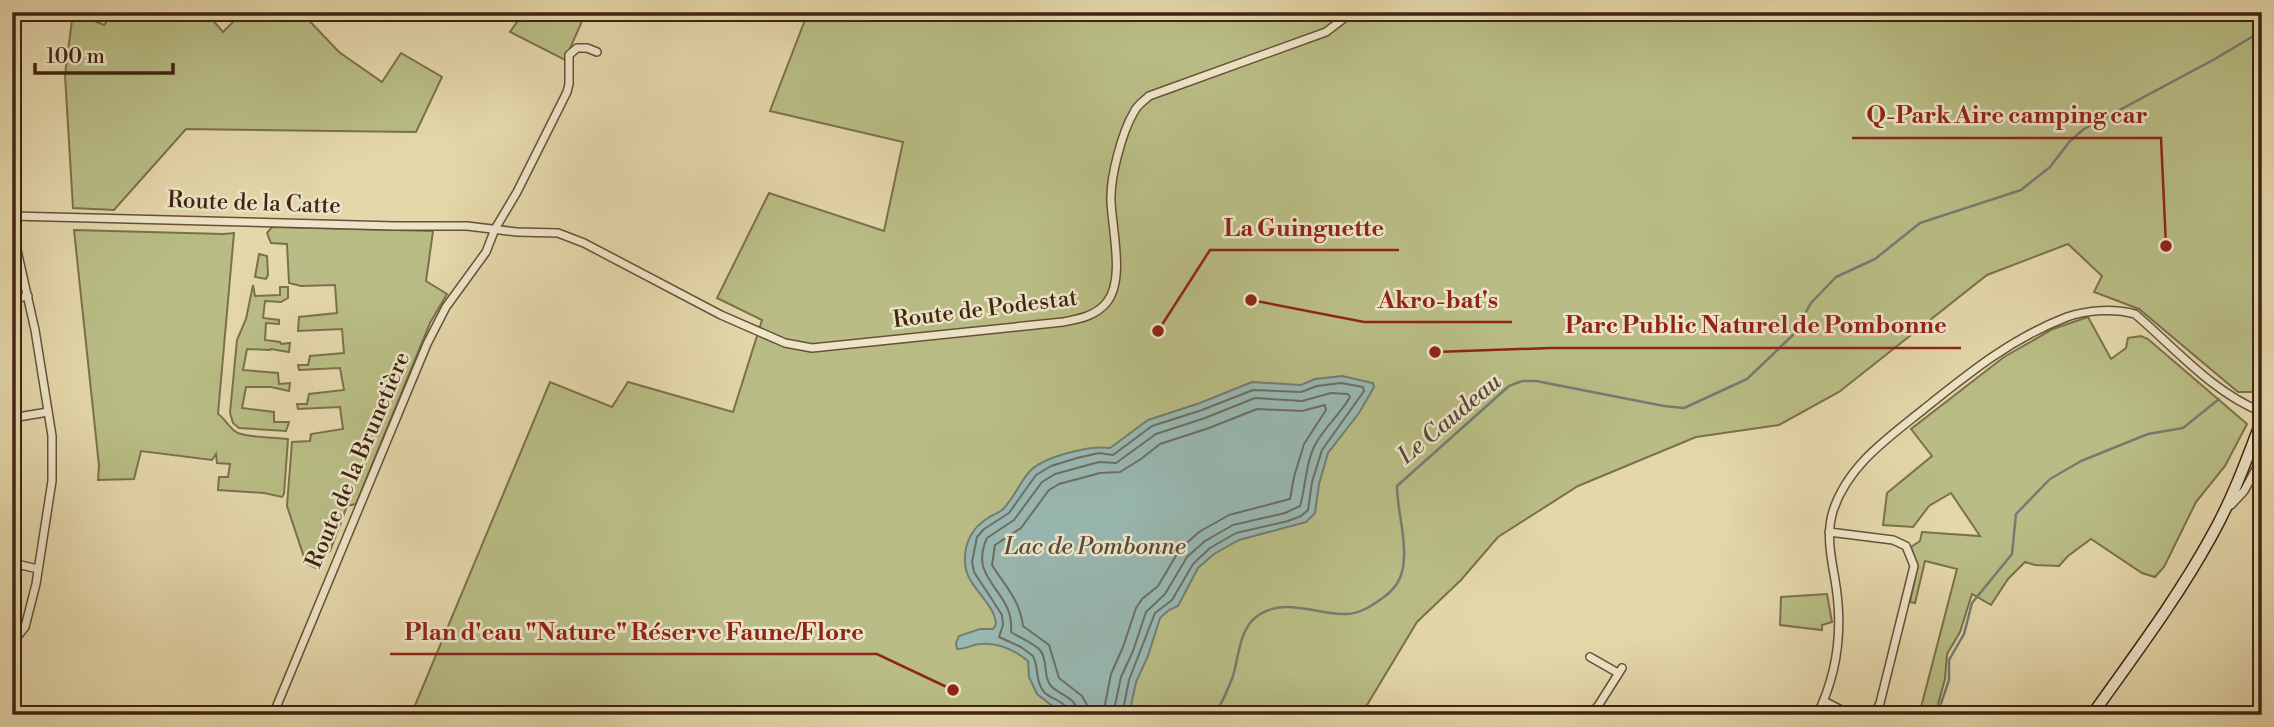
<svg xmlns="http://www.w3.org/2000/svg" width="2274" height="727" viewBox="0 0 2274 727" font-family="'Libre Bodoni',serif">
<rect width="100%" height="100%" fill="#e4d7aa"/>
<filter id="stains"><feTurbulence type="fractalNoise" baseFrequency=".00286" numOctaves="4"/><feColorMatrix values="0 0 0 0 .2 0 0 0 0 .09 0 0 0 0 .02 0 0 0 .5 -.17"/></filter>
<radialGradient id="worn" r=".72"><stop offset=".6" stop-color="#630" stop-opacity="0"/><stop offset="1" stop-color="#630" stop-opacity=".3"/></radialGradient>
<g fill="#b9bd85" stroke="#7c704c" stroke-width="2">
<polygon points="73,12 104,25 114,12 206,12 223,32 243,12 301,12 339,52 382,82 401,53 442,77 416,132 186,129 114,210 73,208 65,75"/>
<polygon points="524,12 586,12 565,60 510,32"/>
<polygon points="808,12 2262,12 2262,366 2255,392 2238,392 2139,309 2094,292 2102,276 2068,244 1987,275 1839,392 1779,425 1696,437 1578,486 1498,537 1461,580 1417,622 1361,715 411,715 550,382 612,407 628,382 733,412 762,320 717,298 769,193 884,231 903,142 770,111"/>
<polygon points="272,227 433,231 426,281 447,294 430,323 356,504 347,506 330,551 320,557 316,568 306,563 287,506 292,442 310,441 311,434 343,429 340,407 298,409 297,404 307,404 309,394 344,390 340,368 299,370 298,365 308,365 310,356 344,353 342,329 298,331 299,317 337,313 335,285 301,286 289,283 287,244 271,243 267,233"/>
<path d="M74 230 223 234 234 233 218 414C226 419 229 429 238 433 252 438 273 437 288 439L284 494 282 497 264 493 218 490 219 477H228L230 464 217 463 216 454 212 460 141 451 134 479 98 480 99 466Z"/>
<polygon points="259,254 267,256 268,275 266,279 255,277"/>
<polygon points="253,285 255,296 280,295 280,287 288,287 288,298 281,302 265,301 263,318 279,320 279,324 266,323 265,340 280,342 281,344 290,343 289,352 271,349 270,350 247,349 243,370 278,373 279,384 290,383 289,391 271,387 246,387 242,408 274,412 274,422 289,422 286,431 239,428 233,423 230,413 237,340 246,319"/>
<polygon points="2088,317 2111,359 2126,348 2128,338 2141,336 2148,339 2247,424 2225,466 2196,502 2164,567 2155,577 2142,573 2091,539 2068,556 2059,566 2035,565 2025,562 2008,579 1991,605 1972,594 1960,632 1947,654 1945,679 1935,715 1919,715 1957,569 1925,561 1915,603 1910,602 1918,566 1911,547 1920,541 1922,532 1980,536 1951,493 1929,506 1913,527 1883,525 1887,493 1932,456 1911,429 2004,357 2053,329"/>
<polygon points="1827,594 1832,622 1822,625 1822,630 1780,625 1781,597"/>
</g>
<path fill="#98b8b2" stroke="#757c72" stroke-width="2" d="M1342 376 1373 383 1374 387 1359 413 1328 453 1319 484 1315 513 1306 522 1239 540 1214 554 1198 568 1178 606 1169 610 1160 618 1148 656 1136 682 1129 715H1064L1037 694 1029 677 1028 661C1013 649 995 640 974 645 968 647 964 649 957 649L956 643 959 636 980 629H993L996 624C994 601 966 587 965 563 964 544 972 528 988 518 992 515 997 514 1002 510 1014 499 1019 483 1030 471 1045 456 1091 445 1110 448L1148 420 1200 403 1252 382 1301 385 1315 379Z"/>
<g fill="none" stroke-linecap="round" stroke-linejoin="round">
<g stroke="#6c6e62" stroke-width="2">
<path d="M1069 715C1067 701 1054 701 1045 693 1035 683 1039 668 1033 656L1021 647 999 637 1003 625 1002 615 974 572 972 562 977 537 984 529 1009 513 1036 475 1051 466 1077 458 1099 453 1113 455 1152 426 1202 410 1253 390 1301 392 1317 386 1341 383 1363 387 1364 391 1322 450 1312 482 1308 510 1301 516 1288 521 1236 533 1210 548 1193 564 1172 600 1155 613 1129 680 1122 715"/>
<path d="M1078 715C1077 697 1063 697 1052 687 1042 677 1049 661 1040 650 1032 642 1020 638 1011 632 1015 589 967 582 987 538L1014 520 1042 482 1055 474 1099 462 1116 463 1156 434 1205 418 1255 398 1302 401 1331 393 1348 394 1350 397C1340 415 1323 428 1314 447 1305 465 1306 487 1300 506L1285 513 1233 525 1205 541 1187 557 1165 594 1146 612 1133 651 1121 677 1113 715"/>
<path d="M1088 715 1087 705 1082 696 1059 678 1049 645 1023 626C1020 600 1005 586 992 565L995 545 1021 528 1049 490 1059 484 1100 473 1120 472 1141 459 1160 444 1209 428 1257 409 1302 411 1325 405 1326 410 1304 444 1294 477 1290 499 1229 515 1199 532 1180 549 1158 586 1142 599 1136 608 1123 647 1111 674 1103 715"/>
</g>
<g stroke="#757c72" stroke-width="2.5">
<path d="M1215 715C1222 702 1228 690 1233 676 1239 656 1239 631 1256 617 1282 596 1318 615 1346 614 1360 614 1373 605 1384 597 1399 586 1404 573 1404 555 1405 532 1397 509 1397 486L1509 386 1522 381H1536L1664 406 1684 408 1747 379 1793 335 1811 303 1836 277 1875 259 1920 223 2021 190 2050 167 2070 141 2084 129 2213 60 2262 31"/>
<polyline points="1937,715 1949,680 1949,660 1964,634 1972,603 2012,554 2016,514 2050,479 2081,461 2148,434 2183,428 2219,399"/>
</g>
<defs>
<g id="minor">
<path d="M12 216 395 226H467L517 232 558 233 584 243 721 315 785 343 812 348 1063 322C1079 319 1096 316 1107 302 1125 279 1112 230 1111 201 1110 177 1122 132 1134 112 1137 105 1144 101 1149 96L1326 32 1352 12"/>
<polyline points="12,228 35,330 52,436 52,481 36,584 25,627 12,643"/>
<polyline points="12,299 28,296"/>
<polyline points="12,418 48,412"/>
<polyline points="2231,505 2244,491 2262,458"/>
<polyline points="1829,532 1893,540 1906,546 1914,566 1880,703 1874,715"/>
<polyline points="12,563 38,569"/>
<polyline points="1590,657 1618,673"/>
<polyline points="1824,701 1851,715"/>
<polyline points="273,715 427,344 446,307 486,252 495,229 517,192 567,92 569,84 569,55 577,48 587,48 597,52"/>
<polyline points="1589,715 1598,706 1622,668"/>
<path d="M1817 715C1838 673 1843 626 1835 580 1831 557 1826 534 1833 511 1848 465 1888 438 1924 409 1969 373 2012 338 2067 317 2087 310 2114 308 2135 314 2175 348 2212 392 2262 412"/>
</g>
<path id="secondary" d="M2092 715C2133 657 2177 599 2211 537 2232 500 2247 459 2262 419"/>
</defs>
<use href="#minor" stroke="#695038" stroke-width="10"/>
<use href="#secondary" stroke="#402312" stroke-width="13"/>
<use href="#minor" stroke="#ede5c8" stroke-width="7"/>
<use href="#secondary" stroke="#ede5c8" stroke-width="10"/>
</g>
<g text-anchor="middle" dominant-baseline="central" stroke-width="5" stroke-linejoin="round" paint-order="stroke">
<g font-size="23" fill="#402312" stroke="#ede5c8">
<text transform="translate(254 203) rotate(2)">Route de la Catte</text>
<text transform="translate(985 309) rotate(-7)">Route de Podestat</text>
<text transform="translate(358 460) rotate(-67)">Route de la Brunetière</text>
</g>
<g font-size="24" font-style="italic" fill="#56483a" stroke="#ede5c8">
<text transform="translate(1450 419) rotate(-40)">Le Caudeau</text>
<text x="1095" y="547">Lac de Pombonne</text>
</g>
</g>
<path fill="none" stroke="#8f2418" stroke-width="2.5" d="M2166 246L2161 138H1852M1158 331L1210 250H1399M1251 300L1364 322H1512M1435 352L1551 348H1961M953 690L877 654H390"/>
<g fill="#8f2418" stroke="#ede5c8" stroke-width="2.5">
<circle cx="2166" cy="246" r="7"/>
<circle cx="1158" cy="331" r="7"/>
<circle cx="1251" cy="300" r="7"/>
<circle cx="1435" cy="352" r="7"/>
<circle cx="953" cy="690" r="7"/>
</g>
<g font-size="24" text-anchor="middle" font-weight="bold" fill="#8f2418" stroke="#ede5c8" stroke-width="5" stroke-linejoin="round" paint-order="stroke">
<text x="2007" y="123">Q-Park Aire camping car</text>
<text x="1304" y="236">La Guinguette</text>
<text x="1438" y="308">Akro-bat's</text>
<text x="1756" y="333">Parc Public Naturel de Pombonne</text>
<text x="634" y="640">Plan d'eau "Nature" Réserve Faune/Flore</text>
</g>
<rect width="2274" height="727" fill="none" stroke="#e4d7aa" stroke-width="42"/>
<rect x="14" y="14" width="2246" height="699" fill="none" stroke="#402312" stroke-width="3.5"/>
<rect x="21" y="21" width="2232" height="685" fill="none" stroke="#402312" stroke-width="2"/>
<path d="M35 63v10h138v-10" fill="none" stroke="#402312" stroke-width="3.5"/>
<text x="46" y="63" font-size="21" fill="#402312" stroke="#ede5c8" stroke-width="5" paint-order="stroke">100 m</text>
<rect width="100%" height="100%" filter="url(#stains)"/>
<rect width="100%" height="100%" fill="url(#worn)"/>
</svg>
